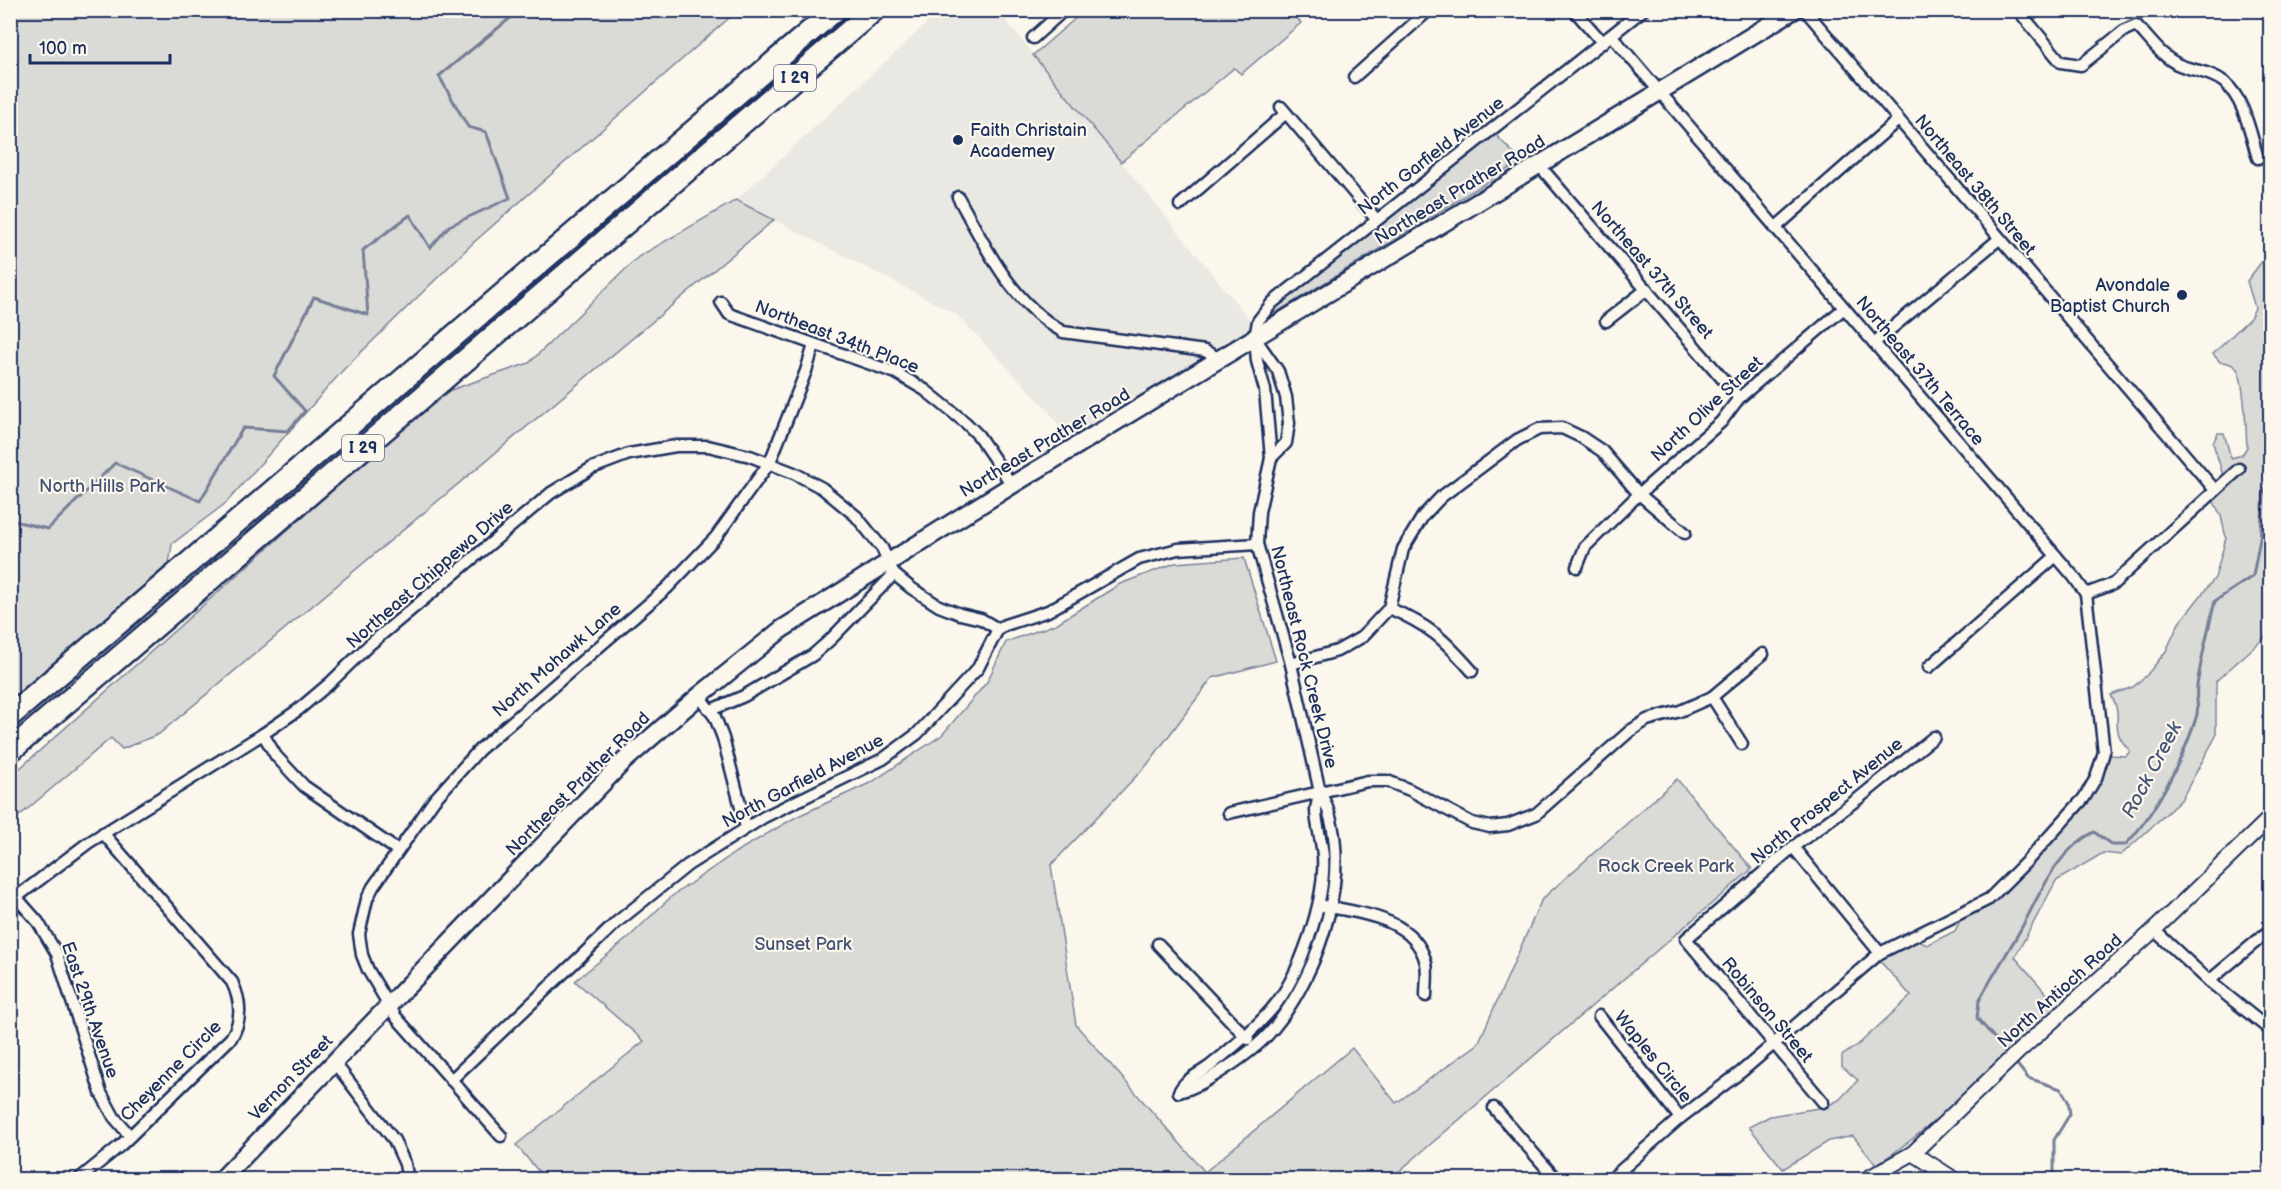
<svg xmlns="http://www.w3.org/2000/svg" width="2281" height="1190" viewBox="0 0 2281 1190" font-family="'Balsamiq Sans',sans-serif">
<rect width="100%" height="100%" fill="#fbf7ec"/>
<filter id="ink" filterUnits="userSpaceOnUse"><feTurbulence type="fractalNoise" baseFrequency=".0167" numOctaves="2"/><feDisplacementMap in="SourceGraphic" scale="12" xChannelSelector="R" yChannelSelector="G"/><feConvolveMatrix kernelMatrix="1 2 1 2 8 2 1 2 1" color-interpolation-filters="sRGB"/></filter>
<g filter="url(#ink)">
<polygon fill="#eae8e2" points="940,11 998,11 1255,326 1069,440 1047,409 956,314 736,200"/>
<g fill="#dadad7" stroke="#7a849a" stroke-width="1.5">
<polygon points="10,11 11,10 737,11 473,243 344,369 226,503 172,544 169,564 11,700"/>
<polygon points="1084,11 1291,11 1301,23 1241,74 1234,68 1121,162 1033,55"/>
<polygon points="1495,134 1521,161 1266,319 1284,300"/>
<polygon points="736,200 774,220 159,734 122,749 111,738 11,823 10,777 442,393 529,363 638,257"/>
<path d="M2270 251V633L2216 681V736L2181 800 2121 855 2103 853 2056 881 2015 957 2058 1007C1999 1061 1943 1121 1876 1165L1853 1136 1829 1141 1783 1169 1749 1127 1770 1116 1825 1107 1839 1100 1858 1080 1842 1067V1056L1860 1043 1911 996 1879 960 1887 953 1916 940 1927 945 1955 931 1960 920 1990 903 2088 801 2101 781 2110 755 2126 756 2130 751C2106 726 2126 720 2111 695L2133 687 2146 676 2166 651 2179 623 2215 578 2226 538 2221 516 2212 498 2226 485 2213 443 2218 433H2224L2231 458 2242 455 2247 447C2246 432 2245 380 2237 369 2233 364 2226 362 2220 362L2213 354 2250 318 2255 308 2247 281Z"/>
<polygon points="1244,558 1276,661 1212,678 1147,765 1051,865 1076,1025 1205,1172 1352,1048 1396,1103 1478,1044 1542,899 1677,779 1752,869 1390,1179 546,1180 516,1145 644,1041 575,981 628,938 672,896 736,852 796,817 872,782 942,735 987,682 1006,642 1056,624 1120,584 1175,563"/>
</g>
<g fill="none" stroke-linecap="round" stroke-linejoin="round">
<g stroke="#747e96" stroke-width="3">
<polyline points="2270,291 2262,319 2270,374"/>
<polyline points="10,520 48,529 115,463 200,501 243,428 288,431 305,411 274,376 314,297 368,315 363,250 410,215 430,248 449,226 510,198 486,132 468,127 439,76 514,15 514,10"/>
<path d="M2009 1055 1977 1018 1979 1001C1991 978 2005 957 2018 934 2039 898 2054 852 2094 832L2112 845H2125C2155 815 2183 759 2196 718 2200 708 2195 697 2197 686 2201 658 2208 630 2215 601L2253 576 2260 539 2264 495 2270 476"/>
<polyline points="2015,1062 2028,1078 2061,1089 2068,1101 2070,1114 2054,1140 2054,1180"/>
<polyline points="1364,1180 1391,1174 1397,1180"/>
</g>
<defs>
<g id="minor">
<polyline points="1574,10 1603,43"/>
<polyline points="1805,10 2215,490"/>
<path d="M2018 10 2061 62 2081 65 2125 30 2136 25C2149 38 2160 55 2177 64 2192 71 2210 71 2224 82 2245 100 2250 133 2258 158"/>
<polyline points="1033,38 1064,10"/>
<polyline points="1354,77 1429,10"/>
<polyline points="1281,107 1376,219"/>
<polyline points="1539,165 1739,398"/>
<path d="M958 197C986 248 1011 302 1063 332L1205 351 1220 359"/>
<polyline points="1180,205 1286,113"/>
<polyline points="1775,228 1898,120"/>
<polyline points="721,302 729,314 896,373 925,390 966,423 978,435 1012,485"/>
<polyline points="1606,321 1647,289"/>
<polyline points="1255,338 1278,371 1286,397 1289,423 1286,443 1271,458"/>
<polyline points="1874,343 1999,239"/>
<polyline points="1577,567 1585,547 1639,494 1721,422 1739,398 1844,308"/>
<polyline points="2086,594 2113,584 2239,469"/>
<path d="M1389 608C1430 626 1443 638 1472 671"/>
<polyline points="1291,664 1337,651 1362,637 1389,608 1403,549 1423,516 1441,497 1517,440 1539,429 1562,428 1581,437 1602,451 1639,494 1685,533"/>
<polyline points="1929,667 2056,556"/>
<polyline points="699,696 715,717 723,738 746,827"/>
<polyline points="1712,697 1742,744"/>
<polyline points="711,710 744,696 813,655 831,639 894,574"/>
<polyline points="263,734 276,756 304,786 397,850"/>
<polyline points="1229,813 1368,781 1387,781 1410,790 1472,823 1490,827 1508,825 1536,814 1630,731 1647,720 1680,711 1712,697 1763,654"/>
<polyline points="1793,847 1880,953"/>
<polyline points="16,897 38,922 57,954 101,1093 114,1117 130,1136"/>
<polyline points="10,902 88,843 263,734 298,710 330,683 369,645 551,493 592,468 629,454 676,446 708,446 750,456 794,473 822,488 856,516 882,548 894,574 911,588 939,606 960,614 981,619 998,629"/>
<path d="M1323 906C1361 913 1415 918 1426 963 1428 973 1426 986 1426 996"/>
<polyline points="2154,930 2209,981 2270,1030"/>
<polyline points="1158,944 1248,1039"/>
<polyline points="2209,981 2270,930"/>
<polyline points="1599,1016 1680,1118"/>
<polyline points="334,1062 394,1140 405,1164 408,1180"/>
<polyline points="451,1080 617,922 688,865 764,817 883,759 917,734 978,668 998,629 1005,625 1048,611 1139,559 1178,549 1257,544"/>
<path d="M1179 1092C1195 1088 1206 1081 1220 1072 1239 1060 1259 1046 1273 1029 1320 973 1358 861 1320 792L1291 664 1257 544 1259 512 1271 458 1265 390 1257 361 1255 338 1258 321 1272 303 1643 10"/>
<path d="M1179 1092C1186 1078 1198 1075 1210 1066 1231 1049 1253 1031 1271 1010 1300 977 1326 900 1323 856 1322 841 1316 825 1316 810 1316 805 1319 798 1320 792"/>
<polyline points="1823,1102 1686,939 1793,847 1859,798 1934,737"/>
<polyline points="1494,1108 1557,1180"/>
<polyline points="501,1136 396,1017 368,970 362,955 359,934 367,899 373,887 434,800 479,750 667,588 716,537 770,462 806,371 814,345"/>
<path d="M78 1180 121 1145 231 1038C243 1019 241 1001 232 982L103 833"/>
<polyline points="1610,1180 1680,1118 1741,1072 1880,953 1989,899 2027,861 2084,798 2096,778 2104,752 2086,594 2074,577 1612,36"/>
</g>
<g id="tertiary">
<polyline points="1913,1153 1955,1180"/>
<polyline points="1865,1180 1913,1153 2019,1051 2154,930 2270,818"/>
</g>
<polyline id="secondary" points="221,1180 624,761 699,696 782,629 1012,485 1794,10"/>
<g id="motorway">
<polyline points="10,716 835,10"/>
<polyline points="10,751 874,10"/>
</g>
</defs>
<use href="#minor" stroke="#1b2f5e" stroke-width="15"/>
<use href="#tertiary" stroke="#1b2f5e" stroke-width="18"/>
<use href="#secondary" stroke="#1b2f5e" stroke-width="21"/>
<use href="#motorway" stroke="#1b2f5e" stroke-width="26"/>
<use href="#minor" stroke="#fbf7ec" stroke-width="10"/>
<use href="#tertiary" stroke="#fbf7ec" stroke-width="14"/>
<use href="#secondary" stroke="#fbf7ec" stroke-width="16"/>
<use href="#motorway" stroke="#fbf7ec" stroke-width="21"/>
</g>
</g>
<g fill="#1b2f5e" stroke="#fbf7ec" stroke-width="2">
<circle cx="958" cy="140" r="6"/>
<circle cx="2182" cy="295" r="6"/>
</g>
<g text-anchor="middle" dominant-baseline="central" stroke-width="4.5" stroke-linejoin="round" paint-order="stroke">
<g fill="#fbf7ec" stroke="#5e6b89" stroke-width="1.5">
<rect x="774" y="65" width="42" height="26" rx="4.5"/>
<rect x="342" y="435" width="42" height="26" rx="4.5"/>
</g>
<g font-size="16" font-weight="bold" fill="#1b2f5e">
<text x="795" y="78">I 29</text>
<text x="363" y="448">I 29</text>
</g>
<g font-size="18" fill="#1b2f5e" stroke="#fbf7ec" text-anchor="start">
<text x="970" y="130">Faith Christain<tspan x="970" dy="21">Academey</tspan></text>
<text x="2170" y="285" text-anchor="end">Avondale<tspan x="2170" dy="21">Baptist Church</tspan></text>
</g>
<g font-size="18" fill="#1b2f5e" stroke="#fbf7ec">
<text transform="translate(1431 156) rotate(-38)">North Garfield Avenue</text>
<text transform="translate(1975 185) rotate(50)">Northeast 38th Street</text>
<text transform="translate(1460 190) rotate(-31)">Northeast Prather Road</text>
<text transform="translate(1652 270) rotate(49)">Northeast 37th Street</text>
<text transform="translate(837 337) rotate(21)">Northeast 34th Place</text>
<text transform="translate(1920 371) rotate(50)">Northeast 37th Terrace</text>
<text transform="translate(1707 409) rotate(-43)">North Olive Street</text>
<text transform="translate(1045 443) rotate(-31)">Northeast Prather Road</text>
<text transform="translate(430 575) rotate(-41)">Northeast Chippewa Drive</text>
<text transform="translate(1304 657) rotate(76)">Northeast Rock Creek Drive</text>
<text transform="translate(557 660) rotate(-41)">North Mohawk Lane</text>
<text transform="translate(803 781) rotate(-28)">North Garfield Avenue</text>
<text transform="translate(578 784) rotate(-45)">Northeast Prather Road</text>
<text transform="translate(1827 801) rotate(-39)">North Prospect Avenue</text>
<text transform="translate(2060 991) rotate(-42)">North Antioch Road</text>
<text transform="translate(90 1010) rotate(71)">East 29th Avenue</text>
<text transform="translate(1767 1010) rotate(50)">Robinson Street</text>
<text transform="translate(1653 1057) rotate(51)">Waples Circle</text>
<text transform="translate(171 1071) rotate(-45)">Cheyenne Circle</text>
<text transform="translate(291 1078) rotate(-46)">Vernon Street</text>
</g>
<g font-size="18" fill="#415176" stroke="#fbf7ec">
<text x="102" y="486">North Hills Park</text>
<text x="1666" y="866">Rock Creek Park</text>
<text x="803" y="944">Sunset Park</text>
</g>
<g font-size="20" font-style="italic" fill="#47577a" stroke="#fbf7ec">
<text transform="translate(2152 770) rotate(-62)">Rock Creek</text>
</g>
</g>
<rect width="2281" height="1190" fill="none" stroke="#fbf7ec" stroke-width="36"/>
<rect x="18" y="18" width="2245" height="1154" fill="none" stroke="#1b2f5e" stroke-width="2" filter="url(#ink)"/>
<path d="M30 54v9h140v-9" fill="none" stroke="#1b2f5e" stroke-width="3"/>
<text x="39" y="54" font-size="18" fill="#1b2f5e" stroke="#fbf7ec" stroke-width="4.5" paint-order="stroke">100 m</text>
</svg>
